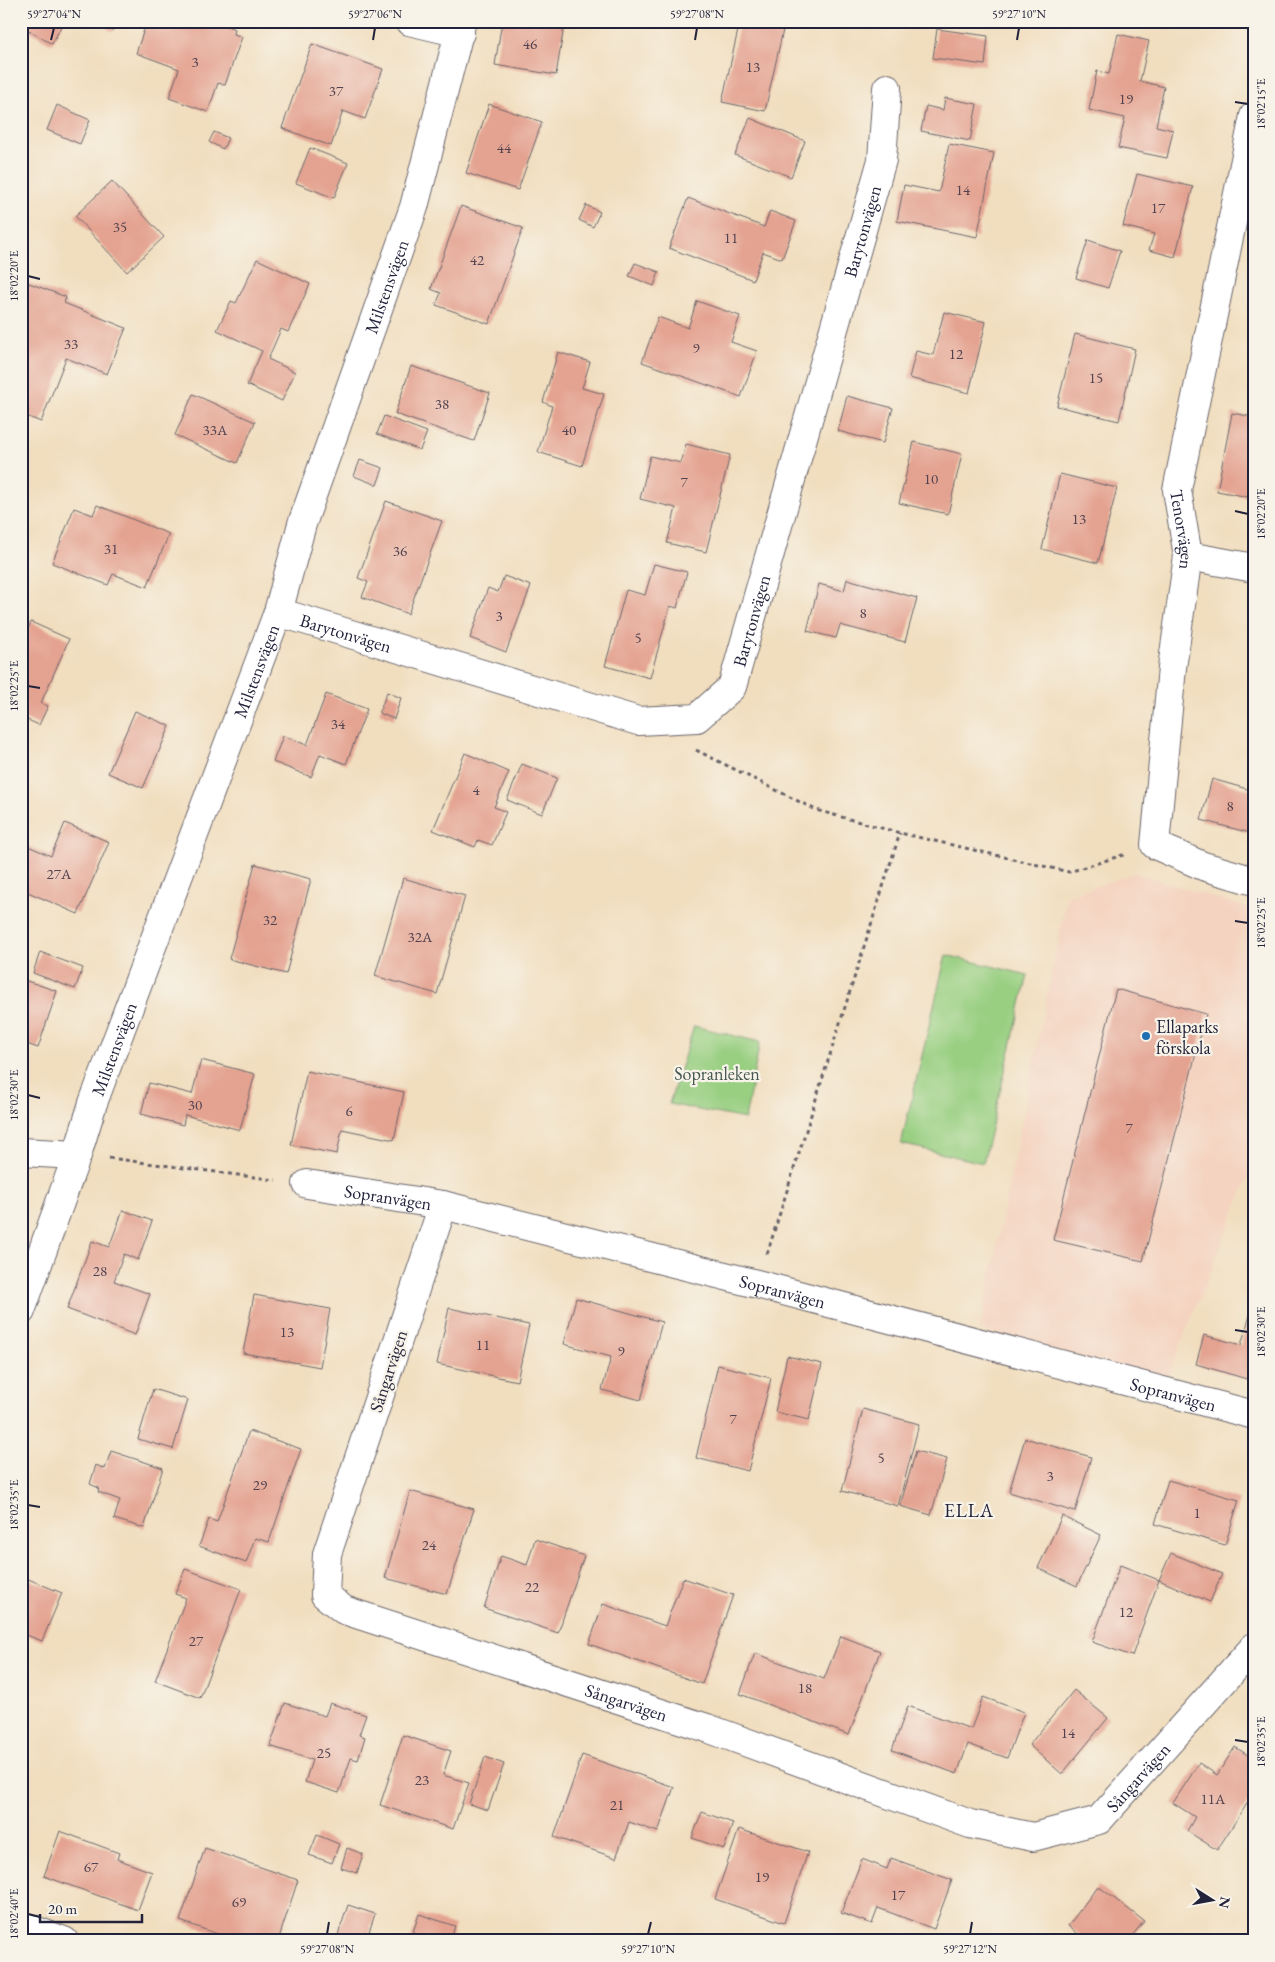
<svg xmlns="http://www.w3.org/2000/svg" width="1275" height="1962" viewBox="0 0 1275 1962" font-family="'EB Garamond',serif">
<rect width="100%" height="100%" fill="#f7f3e8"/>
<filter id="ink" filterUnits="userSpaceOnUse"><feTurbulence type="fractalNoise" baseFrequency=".02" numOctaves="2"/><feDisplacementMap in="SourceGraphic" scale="10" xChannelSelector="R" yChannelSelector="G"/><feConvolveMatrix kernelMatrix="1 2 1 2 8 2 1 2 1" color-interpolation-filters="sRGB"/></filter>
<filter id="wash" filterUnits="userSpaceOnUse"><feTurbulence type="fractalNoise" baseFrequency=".0096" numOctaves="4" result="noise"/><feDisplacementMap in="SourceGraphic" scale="20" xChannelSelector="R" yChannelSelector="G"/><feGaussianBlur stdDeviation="1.12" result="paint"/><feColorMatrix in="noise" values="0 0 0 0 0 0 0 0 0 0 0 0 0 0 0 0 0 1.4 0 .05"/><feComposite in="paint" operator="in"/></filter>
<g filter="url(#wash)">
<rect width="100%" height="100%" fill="#f1debf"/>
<polygon fill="#f4d3c0" points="1135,873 1254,910 1254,1163 1166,1381 980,1330 1067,896"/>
<g fill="#98cf81" stroke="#5d785e">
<polygon points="946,955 1028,975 983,1163 901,1144"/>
<polygon points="694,1026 760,1042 745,1119 669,1104"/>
</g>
<g id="blocks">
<g fill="#e4a290">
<polygon points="21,21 64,21 52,44 21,26"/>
<polygon points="95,21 117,21 112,31"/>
<polygon points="147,21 214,21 235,29 234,34 242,37 225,85 218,83 208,112 169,98 179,69 136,53"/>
<polygon points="502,21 565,21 556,75 495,65"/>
<polygon points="740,21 783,30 765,111 722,102"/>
<polygon points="940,21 959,21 959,25"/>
<polygon points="937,29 988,36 985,65 933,58"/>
<polygon points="1118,34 1149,41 1140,81 1164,87 1156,126 1173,130 1167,158 1118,148 1125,118 1089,110 1097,71 1109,74"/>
<polygon points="312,44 383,69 365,119 343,111 331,146 282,128"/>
<polygon points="945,98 977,104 970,141 921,131 926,106 943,110"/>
<polygon points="489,104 542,122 518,190 466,173"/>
<polygon points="57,105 90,120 80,144 47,130"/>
<polygon points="750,118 805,141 791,177 735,155"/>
<polygon points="214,132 228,138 223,149 209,142"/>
<polygon points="949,144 994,153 977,237 897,221 904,185 939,192"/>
<polygon points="310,148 348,163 334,198 296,183"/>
<polygon points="1137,174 1193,187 1175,257 1149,250 1154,234 1123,226"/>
<polygon points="112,181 164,237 127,272 75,216"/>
<polygon points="688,198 764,227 770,211 796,221 782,259 763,252 753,280 669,248"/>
<polygon points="586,205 600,212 593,227 579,220"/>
<polygon points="461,206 523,228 489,324 436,305 441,293 431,289"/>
<polygon points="1088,240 1120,251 1108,288 1076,278"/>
<polygon points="257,259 310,284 288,332 281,329 268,359 295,372 282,401 247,385 262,351 217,330 231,301 236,303"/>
<polygon points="635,263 659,272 654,286 629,276"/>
<polygon points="29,283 66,297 64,303 126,328 107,374 66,358 41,422 21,414 21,302"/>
<polygon points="697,301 740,316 731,342 757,351 741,397 642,362 658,317 688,328"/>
<polygon points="944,312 986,322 969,393 909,378 916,351 933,355"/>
<polygon points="1075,334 1135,349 1119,421 1057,406"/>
<polygon points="558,352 590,362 582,388 604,394 582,466 538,452 552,406 543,402"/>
<polygon points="411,366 490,393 474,441 395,414"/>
<polygon points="193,394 255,422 237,463 175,435"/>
<polygon points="847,396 893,408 883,443 838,431"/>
<polygon points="1232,413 1254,417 1254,498 1217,491"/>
<polygon points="384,416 427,432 420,450 377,434"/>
<polygon points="914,442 962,454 948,514 899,503"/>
<polygon points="686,444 730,455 706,552 667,543 676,508 640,499 650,456 681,463"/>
<polygon points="360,460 383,468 377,485 354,476"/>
<polygon points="1060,474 1117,488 1098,563 1042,549"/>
<polygon points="386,501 442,521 408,614 362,597 368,582 358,578"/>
<polygon points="97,505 169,534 147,587 113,574 108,585 52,563 74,508 93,515"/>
<polygon points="654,564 687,572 677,608 670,606 650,678 605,666 626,590 645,595"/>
<polygon points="504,576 531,586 506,652 470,638 488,588 498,592"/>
<polygon points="847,579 917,598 905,642 840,625 836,638 807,631 819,584 844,591"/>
<polygon points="31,622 69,639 41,703 48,706 39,725 21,717 21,645"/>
<polygon points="387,692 401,698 394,719 379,713"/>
<polygon points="326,694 367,709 346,764 320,754 311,777 273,762 283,736 307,745"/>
<polygon points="135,711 170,726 143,788 108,773"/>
<polygon points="465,753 509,772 494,807 506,812 492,845 478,840 475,847 433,830"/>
<polygon points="522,764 557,778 542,814 507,800"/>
<polygon points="1212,779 1254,791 1254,834 1201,820"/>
<polygon points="65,823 109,842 78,914 21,889 21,843 51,856"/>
<polygon points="255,864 311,879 286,974 229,959"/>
<polygon points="403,878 465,896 437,994 375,976"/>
<polygon points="40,952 83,968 75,989 33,973"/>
<polygon points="24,980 57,991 38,1048 21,1042 21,987"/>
<polygon points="1116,989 1206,1014 1143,1261 1053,1240"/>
<polygon points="201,1060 255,1074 240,1130 185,1115 183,1125 141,1114 149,1083 192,1094"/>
<polygon points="307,1071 404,1092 394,1140 342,1129 337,1154 291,1145"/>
<polygon points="123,1210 152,1221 138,1260 124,1254 114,1281 150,1294 135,1335 67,1309 92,1241 109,1247"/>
<polygon points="254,1295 330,1309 320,1367 243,1353"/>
<polygon points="576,1298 662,1322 641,1400 602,1390 611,1357 564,1344"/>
<polygon points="1254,1302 1254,1365 1250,1380 1196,1364 1204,1335 1241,1345"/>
<polygon points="449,1308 529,1325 517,1381 437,1364"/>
<polygon points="787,1356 822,1364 809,1420 775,1412"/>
<polygon points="718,1365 771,1378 748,1471 696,1458"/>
<polygon points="153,1389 188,1400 173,1449 138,1439"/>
<polygon points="863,1409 919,1424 898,1506 842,1491"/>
<polygon points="249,1431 301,1449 269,1542 255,1538 246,1563 199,1546 209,1519 217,1522"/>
<polygon points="1025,1438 1091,1457 1075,1512 1009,1492"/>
<polygon points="111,1451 163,1468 144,1528 114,1519 120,1500 98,1492 99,1488 90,1484 96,1465 105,1469"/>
<polygon points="916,1451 947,1459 931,1515 900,1506"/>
<polygon points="1168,1480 1239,1500 1225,1545 1155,1524"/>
<polygon points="410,1491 474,1509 447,1594 385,1578"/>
<polygon points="1062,1516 1101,1535 1077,1586 1038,1568"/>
<polygon points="535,1539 584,1556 558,1633 484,1608 501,1556 527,1565"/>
<polygon points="1171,1553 1222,1574 1210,1602 1159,1580"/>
<polygon points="1120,1565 1159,1580 1132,1656 1092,1642"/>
<polygon points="185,1569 241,1589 200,1698 155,1681 186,1598 175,1594"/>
<polygon points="21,1576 62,1593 42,1641 21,1633"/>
<polygon points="683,1578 733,1595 702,1684 589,1644 603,1604 665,1626"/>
<polygon points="841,1636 880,1651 849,1735 740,1694 755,1653 824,1679"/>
<polygon points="1074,1690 1108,1718 1062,1774 1029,1745"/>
<polygon points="983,1697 1024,1712 1007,1758 968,1744 957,1774 892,1750 908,1706 971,1729"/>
<polygon points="285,1703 325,1716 330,1703 366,1715 359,1735 365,1737 358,1760 351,1758 339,1793 305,1782 312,1760 270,1746"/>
<polygon points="403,1735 451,1751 443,1775 469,1783 453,1829 380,1805"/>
<polygon points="1235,1747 1254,1759 1254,1793 1217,1850 1187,1831 1195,1817 1173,1803 1199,1763 1217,1775"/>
<polygon points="582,1755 674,1787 658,1832 629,1822 616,1858 554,1837"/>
<polygon points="485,1757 504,1764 488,1810 469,1804"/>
<polygon points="702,1812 733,1823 724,1849 692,1838"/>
<polygon points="739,1829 808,1852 784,1923 715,1899"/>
<polygon points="60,1831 119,1853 117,1859 152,1872 138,1910 44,1876"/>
<polygon points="317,1835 339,1844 332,1863 309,1855"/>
<polygon points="205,1848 298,1880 278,1941 238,1941 180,1921"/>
<polygon points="347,1848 363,1854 357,1873 341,1868"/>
<polygon points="891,1858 952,1880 934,1929 878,1908 872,1924 841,1913 862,1859 887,1869"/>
<polygon points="1098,1886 1144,1921 1128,1941 1087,1941 1068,1926"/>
<polygon points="348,1905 375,1914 366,1941 345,1941 337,1938"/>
<polygon points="419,1914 455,1926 450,1941 410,1941"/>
</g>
</g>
</g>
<g filter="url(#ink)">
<use href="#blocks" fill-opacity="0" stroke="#6a6469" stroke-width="1"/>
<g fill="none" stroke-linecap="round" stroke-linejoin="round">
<defs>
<g id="street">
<polyline points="409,21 460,33"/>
<path id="s1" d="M1254 116 1177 490 1188 556 1172 668 1155 845 1203 866 1254 881"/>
<polyline points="1188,556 1254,568"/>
<path id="s2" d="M278 612 638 721 697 718 732 687 882 160 887 88"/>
<polyline points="21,1152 77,1155"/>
<path id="s3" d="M307 1184 443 1205 757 1284 1254 1415"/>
<path id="s4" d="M443 1205 327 1554 325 1595 344 1610 707 1728 970 1824 1033 1837 1099 1820 1254 1647"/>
<path id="s5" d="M21 1311 77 1155 93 1103 278 612 302 524 414 207 462 21"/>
<polyline points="21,1925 64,1941"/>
</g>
</defs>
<use href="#street" stroke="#6a6469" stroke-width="30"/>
<g stroke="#6a6469" stroke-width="3" stroke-dasharray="4 4" stroke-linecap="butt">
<polyline points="696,750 816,810 900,833 1069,872 1126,854"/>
<polyline points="109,1158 276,1180"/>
<polyline points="767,1254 900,833"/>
</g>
<use href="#street" stroke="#fff" stroke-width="28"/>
</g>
</g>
<path fill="none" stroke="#22223b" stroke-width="2" d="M51 40 54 28M373 40 375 28M695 40 697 28M1017 40 1019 28M1235 102 1248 104M28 276 40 279M1235 511 1248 514M28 686 40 688M1235 921 1248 923M28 1095 40 1098M1235 1330 1248 1332M28 1505 40 1507M1235 1740 1248 1742M28 1914 40 1917M327 1934 329 1922M648 1934 651 1922M970 1934 972 1922"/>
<circle fill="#1f6fb2" stroke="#f7f3e8" stroke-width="2" cx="1146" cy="1036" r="5"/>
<g text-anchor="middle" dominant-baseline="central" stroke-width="4.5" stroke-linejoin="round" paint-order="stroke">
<g font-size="15" fill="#524250">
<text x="530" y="43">46</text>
<text x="195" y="61">3</text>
<text x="753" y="66">13</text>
<text x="336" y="90">37</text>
<text x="1126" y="98">19</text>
<text x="504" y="147">44</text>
<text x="963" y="189">14</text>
<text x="1158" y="207">17</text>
<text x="120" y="226">35</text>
<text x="731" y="237">11</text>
<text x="477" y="259">42</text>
<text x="71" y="343">33</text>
<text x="696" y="347">9</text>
<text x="956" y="353">12</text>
<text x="1096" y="377">15</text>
<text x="442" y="403">38</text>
<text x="215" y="429">33A</text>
<text x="569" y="429">40</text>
<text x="931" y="478">10</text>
<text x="684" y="481">7</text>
<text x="1079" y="518">13</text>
<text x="111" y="548">31</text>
<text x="400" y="550">36</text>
<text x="863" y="612">8</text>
<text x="499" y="615">3</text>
<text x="638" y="637">5</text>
<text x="338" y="723">34</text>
<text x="476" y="789">4</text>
<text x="1230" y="805">8</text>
<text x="59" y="873">27A</text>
<text x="270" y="919">32</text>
<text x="420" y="936">32A</text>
<text x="195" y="1104">30</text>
<text x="349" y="1110">6</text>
<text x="1129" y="1127">7</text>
<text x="100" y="1270">28</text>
<text x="287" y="1331">13</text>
<text x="483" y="1344">11</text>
<text x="621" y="1350">9</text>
<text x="733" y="1418">7</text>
<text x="881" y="1457">5</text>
<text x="1050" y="1475">3</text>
<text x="260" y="1484">29</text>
<text x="1197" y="1512">1</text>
<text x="429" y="1544">24</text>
<text x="532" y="1586">22</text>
<text x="1126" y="1611">12</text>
<text x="196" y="1640">27</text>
<text x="805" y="1687">18</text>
<text x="1068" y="1732">14</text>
<text x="324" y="1752">25</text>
<text x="422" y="1779">23</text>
<text x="1213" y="1798">11A</text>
<text x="617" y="1804">21</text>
<text x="91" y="1866">67</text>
<text x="762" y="1876">19</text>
<text x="898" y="1894">17</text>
<text x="239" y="1901">69</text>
</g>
<g font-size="18" fill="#22223b" stroke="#f7f3e8">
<text stroke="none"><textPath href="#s2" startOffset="956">Barytonvägen</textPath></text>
<text stroke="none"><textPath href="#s5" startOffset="1088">Milstensvägen</textPath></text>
<text stroke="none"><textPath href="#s1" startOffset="422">Tenorvägen</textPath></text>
<text stroke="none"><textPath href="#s2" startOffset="551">Barytonvägen</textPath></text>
<text stroke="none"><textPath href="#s2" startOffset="71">Barytonvägen</textPath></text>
<text stroke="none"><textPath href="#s5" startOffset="682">Milstensvägen</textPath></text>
<text stroke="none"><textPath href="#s5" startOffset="278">Milstensvägen</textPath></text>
<text stroke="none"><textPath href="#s3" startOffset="82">Sopranvägen</textPath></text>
<text stroke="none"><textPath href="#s3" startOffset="488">Sopranvägen</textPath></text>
<text transform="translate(388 1371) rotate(-72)">Sångarvägen</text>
<text stroke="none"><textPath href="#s3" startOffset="892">Sopranvägen</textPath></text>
<text stroke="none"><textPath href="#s4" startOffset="730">Sångarvägen</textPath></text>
<text stroke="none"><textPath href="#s4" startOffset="1285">Sångarvägen</textPath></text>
</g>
<g font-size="18" fill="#22223b" stroke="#f7f3e8" text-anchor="start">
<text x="1156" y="1026">Ellaparks<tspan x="1156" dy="21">förskola</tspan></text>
</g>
<g font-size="18" fill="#455650" stroke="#f7f3e8">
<text x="717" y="1073">Sopranleken</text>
</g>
<g font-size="19" letter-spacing="1" fill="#22223b" stroke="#f7f3e8">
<text x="969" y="1510">ELLA</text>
</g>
</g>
<rect width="1275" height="1962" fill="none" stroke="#f7f3e8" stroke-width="55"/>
<g transform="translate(1212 1900) rotate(101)" stroke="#f7f3e8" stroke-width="4" paint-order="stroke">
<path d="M0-4L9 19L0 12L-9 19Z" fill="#22223b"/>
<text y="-8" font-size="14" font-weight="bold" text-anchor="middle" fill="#22223b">N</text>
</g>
<path d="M40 1914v8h102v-8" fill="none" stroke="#22223b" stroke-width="2.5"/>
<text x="48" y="1914" font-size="15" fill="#22223b" stroke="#f7f3e8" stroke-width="4" paint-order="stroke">20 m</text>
<rect x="28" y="28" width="1220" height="1906" fill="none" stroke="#22223b" stroke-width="2"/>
<g font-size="12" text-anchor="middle" fill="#22223b">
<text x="54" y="18">59°27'04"N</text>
<text x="375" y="18">59°27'06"N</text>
<text x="697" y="18">59°27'08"N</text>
<text x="1019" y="18">59°27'10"N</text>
<text transform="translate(1261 104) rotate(-90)" y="4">18°02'15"E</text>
<text transform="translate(14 276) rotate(-90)" y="4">18°02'20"E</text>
<text transform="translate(1261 514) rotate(-90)" y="4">18°02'20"E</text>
<text transform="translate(14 686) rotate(-90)" y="4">18°02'25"E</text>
<text transform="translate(1261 923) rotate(-90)" y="4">18°02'25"E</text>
<text transform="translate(14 1095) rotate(-90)" y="4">18°02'30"E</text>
<text transform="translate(1261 1332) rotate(-90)" y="4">18°02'30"E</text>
<text transform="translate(14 1505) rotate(-90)" y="4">18°02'35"E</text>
<text transform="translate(1261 1742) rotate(-90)" y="4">18°02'35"E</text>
<text transform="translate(14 1914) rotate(-90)" y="4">18°02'40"E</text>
<text x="327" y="1953">59°27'08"N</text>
<text x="648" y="1953">59°27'10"N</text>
<text x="970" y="1953">59°27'12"N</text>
</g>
</svg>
